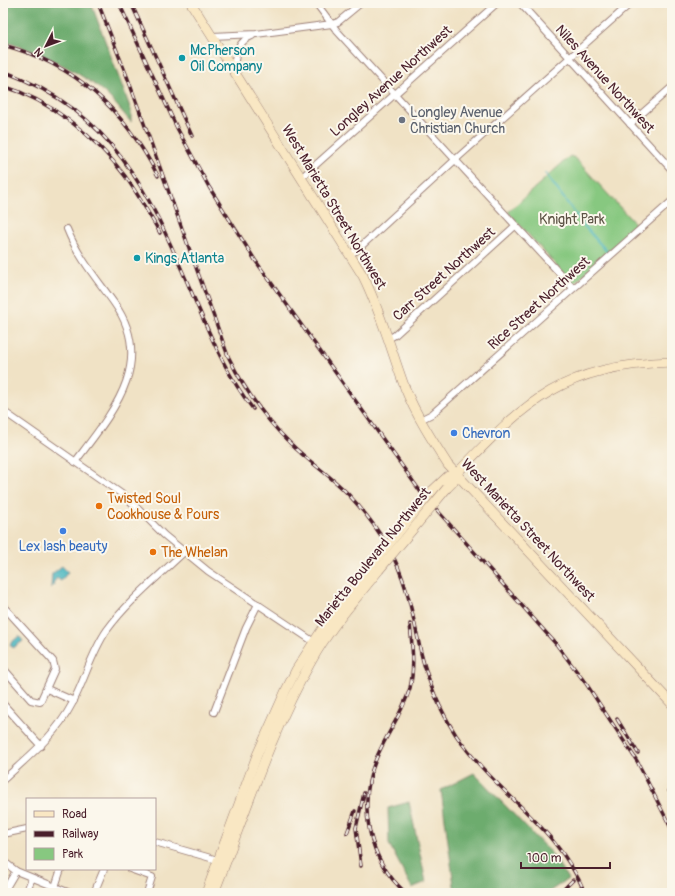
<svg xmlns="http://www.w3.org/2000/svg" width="675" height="896" viewBox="0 0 675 896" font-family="Pangolin,sans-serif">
<rect width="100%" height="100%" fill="#fbf7ec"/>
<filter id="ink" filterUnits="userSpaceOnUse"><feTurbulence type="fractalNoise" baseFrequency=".025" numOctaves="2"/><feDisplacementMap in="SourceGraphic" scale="8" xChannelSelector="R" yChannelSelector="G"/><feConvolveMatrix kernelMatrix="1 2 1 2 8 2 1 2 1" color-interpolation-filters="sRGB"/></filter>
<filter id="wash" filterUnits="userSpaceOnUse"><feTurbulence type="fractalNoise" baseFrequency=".012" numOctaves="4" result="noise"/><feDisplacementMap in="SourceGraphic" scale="16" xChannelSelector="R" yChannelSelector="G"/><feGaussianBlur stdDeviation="0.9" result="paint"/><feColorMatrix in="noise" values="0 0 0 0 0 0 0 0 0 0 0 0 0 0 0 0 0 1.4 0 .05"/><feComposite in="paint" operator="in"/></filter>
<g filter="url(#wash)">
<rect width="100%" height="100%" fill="#f0e2c5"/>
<polygon fill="#87c880" stroke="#687456" points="570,156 575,158 637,226 573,284 508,212"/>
<g fill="#6dac6e" stroke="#5c664c">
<path d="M3 3H91L131 110V122C121 111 111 97 99 88 71 67 37 51 3 41Z"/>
<polygon points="474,773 552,854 568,879 547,893 455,893 441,790"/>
<polygon points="409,802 426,882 412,888 389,844 388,808"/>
</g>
<g fill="#43b3bd" stroke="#466974">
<polygon points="62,566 68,572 61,581 57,578 53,583 54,585 51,588 52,574"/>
<polygon points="19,636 23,641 13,648 10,644"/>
</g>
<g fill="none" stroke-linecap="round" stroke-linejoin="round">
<polyline stroke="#43b3bd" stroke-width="2" points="545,173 586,228 610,255"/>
</g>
</g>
<g filter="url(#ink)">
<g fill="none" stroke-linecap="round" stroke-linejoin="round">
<defs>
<g id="street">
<polyline points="316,3 337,31 573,288"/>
<polyline points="520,3 672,170"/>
<polyline points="212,36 256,34 332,24 338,22 361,3"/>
<path d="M233 71C236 56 236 42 252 36"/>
<polyline points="630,124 672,87"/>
<polyline points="301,178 497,3"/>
<path d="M67 229C78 257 97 279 114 303 157 363 111 414 75 462"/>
<polyline points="349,255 357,250 455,160 631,3"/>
<polyline points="388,339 395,335 515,226"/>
<polyline points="3,411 126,497 164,535 208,571 317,644"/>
<polyline points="420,420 432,414 672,201"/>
<polyline points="3,606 53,661 55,669 40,702 31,700 3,668"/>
<polyline points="47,689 74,701"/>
<polyline points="3,704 41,746"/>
<polyline points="214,712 246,628 258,604"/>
<path d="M3 780C28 757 56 735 72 704 85 680 91 653 107 630 128 601 158 577 184 552"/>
<polyline points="3,834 27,829"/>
<polyline points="155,842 221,861"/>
<polyline points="3,861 16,871 70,893"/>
<polyline points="130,869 152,877 147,893"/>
<polyline points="55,887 61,869"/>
<polyline points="3,893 16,871"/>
<polyline points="26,893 32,878"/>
<polyline points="94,893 104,869"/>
</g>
<g id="secondary">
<path d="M191 3 363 276C381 312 391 350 405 388 416 415 432 440 448 465L672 704"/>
<path d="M447 488 453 482 456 474C527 400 564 365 672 362"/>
<polyline points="432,491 448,476 456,474"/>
<polyline points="206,893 257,755 286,690 296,670 323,628 373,564"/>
<path d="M214 893C245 815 270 733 312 660 330 627 356 599 379 570"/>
</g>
</defs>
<use href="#street" stroke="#9d8078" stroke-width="8"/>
<use href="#secondary" stroke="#9d8078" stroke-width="10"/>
<use href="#street" stroke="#fff" stroke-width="6"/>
<use href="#secondary" stroke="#f9e7c3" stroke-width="9"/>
<defs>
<g id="rail">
<path d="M98 3 128 79 228 356C244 389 264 418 291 444 309 462 331 476 348 494 363 510 377 528 388 547 407 579 413 617 421 653 428 682 440 710 456 735 495 793 557 825 585 893"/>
<polyline points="119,3 177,128 209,187 255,260 420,491 556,644 587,685 637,761 672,830"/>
<polyline points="131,3 192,136"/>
<path d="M3 45C76 64 124 110 158 176"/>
<path d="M3 71C120 115 151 199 197 305 213 342 228 377 253 409"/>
<path d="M3 86C50 100 96 137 125 176 138 194 149 214 160 233"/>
<polyline points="617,719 638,753"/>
<polyline points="669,791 672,788"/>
<polyline points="347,833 355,811"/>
<polyline points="361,866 356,828 364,793"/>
<path d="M406 893C368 860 357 805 376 759 386 734 402 715 410 688 415 667 412 645 410 624"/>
<polyline points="560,893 573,880"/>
</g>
</defs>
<use href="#rail" stroke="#4a1f2b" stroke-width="3.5"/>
<use href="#rail" stroke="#fbf7ec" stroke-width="2" stroke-dasharray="6" stroke-linecap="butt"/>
<defs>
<g id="secondary-bridge">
<polyline points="373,564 432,491"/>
<polyline points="379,570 447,488"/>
</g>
</defs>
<use href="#secondary-bridge" stroke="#9d8078" stroke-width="10" stroke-linecap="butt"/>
<use href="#secondary-bridge" stroke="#f9e7c3" stroke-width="9"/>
</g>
</g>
<g fill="#0f9aa8" stroke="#fbf7ec" stroke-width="1.5">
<circle cx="182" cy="58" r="4"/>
<circle cx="137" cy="258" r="4"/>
</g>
<circle fill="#6b7280" stroke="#fbf7ec" stroke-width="1.5" cx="402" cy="120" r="4"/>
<g fill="#3f7fe0" stroke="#fbf7ec" stroke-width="1.5">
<circle cx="454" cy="433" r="4"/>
<circle cx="63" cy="531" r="4"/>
</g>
<g fill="#e8710a" stroke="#fbf7ec" stroke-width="1.5">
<circle cx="99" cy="506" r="4"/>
<circle cx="153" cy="552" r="4"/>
</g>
<g text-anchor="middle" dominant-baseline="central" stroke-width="4" stroke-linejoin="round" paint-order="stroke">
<g font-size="14" fill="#0d838f" stroke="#fbf7ec" text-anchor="start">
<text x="190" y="50">McPherson<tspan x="190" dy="16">Oil Company</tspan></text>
<text x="145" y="258">Kings Atlanta</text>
</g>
<g font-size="14" fill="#4a1f2b" stroke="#fbf7ec">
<text transform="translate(605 79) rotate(48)">Niles Avenue Northwest</text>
<text transform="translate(391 81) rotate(-42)">Longley Avenue Northwest</text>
<text transform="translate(334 207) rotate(59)">West Marietta Street Northwest</text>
<text transform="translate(444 274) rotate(-42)">Carr Street Northwest</text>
<text transform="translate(539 303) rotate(-42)">Rice Street Northwest</text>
<text transform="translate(528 530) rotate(47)">West Marietta Street Northwest</text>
<text transform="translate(373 557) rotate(-51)">Marietta Boulevard Northwest</text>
</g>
<g font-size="14" fill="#5b616d" stroke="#fbf7ec" text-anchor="start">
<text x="410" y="112">Longley Avenue<tspan x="410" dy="16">Christian Church</tspan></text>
</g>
<g font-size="14" fill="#5c5244" stroke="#fbf7ec">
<text x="572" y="219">Knight Park</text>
</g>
<g font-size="14" fill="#366cbe" stroke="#fbf7ec" text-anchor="start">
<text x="462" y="433">Chevron</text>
<text x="63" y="546" text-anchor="middle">Lex lash beauty</text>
</g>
<g font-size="14" fill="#c56008" stroke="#fbf7ec" text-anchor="start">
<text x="107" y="498">Twisted Soul<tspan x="107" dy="16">Cookhouse &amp; Pours</tspan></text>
<text x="161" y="552">The Whelan</text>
</g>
</g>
<rect width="675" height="896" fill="none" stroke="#fbf7ec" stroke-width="16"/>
<rect x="26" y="798" width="130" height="72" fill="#fbf7ec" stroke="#b4a19f"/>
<rect x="34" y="811" width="20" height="6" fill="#f9e7c3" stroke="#b4a19f"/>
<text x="62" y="818" font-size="12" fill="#4a1f2b">Road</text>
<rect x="34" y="831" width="20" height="6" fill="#4a1f2b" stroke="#b4a19f"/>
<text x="62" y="838" font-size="12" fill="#4a1f2b">Railway</text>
<rect x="34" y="848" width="20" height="12" fill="#87c880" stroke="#b4a19f"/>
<text x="62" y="858" font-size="12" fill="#4a1f2b">Park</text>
<g transform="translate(46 46) rotate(228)" stroke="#fbf7ec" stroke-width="3" paint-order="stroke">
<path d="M0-3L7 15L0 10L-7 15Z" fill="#4a1f2b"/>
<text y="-6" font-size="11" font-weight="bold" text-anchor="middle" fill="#4a1f2b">N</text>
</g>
<path d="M521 862v6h89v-6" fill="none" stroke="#4a1f2b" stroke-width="2"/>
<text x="527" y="862" font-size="12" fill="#4a1f2b" stroke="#fbf7ec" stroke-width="3" paint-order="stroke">100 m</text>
</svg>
